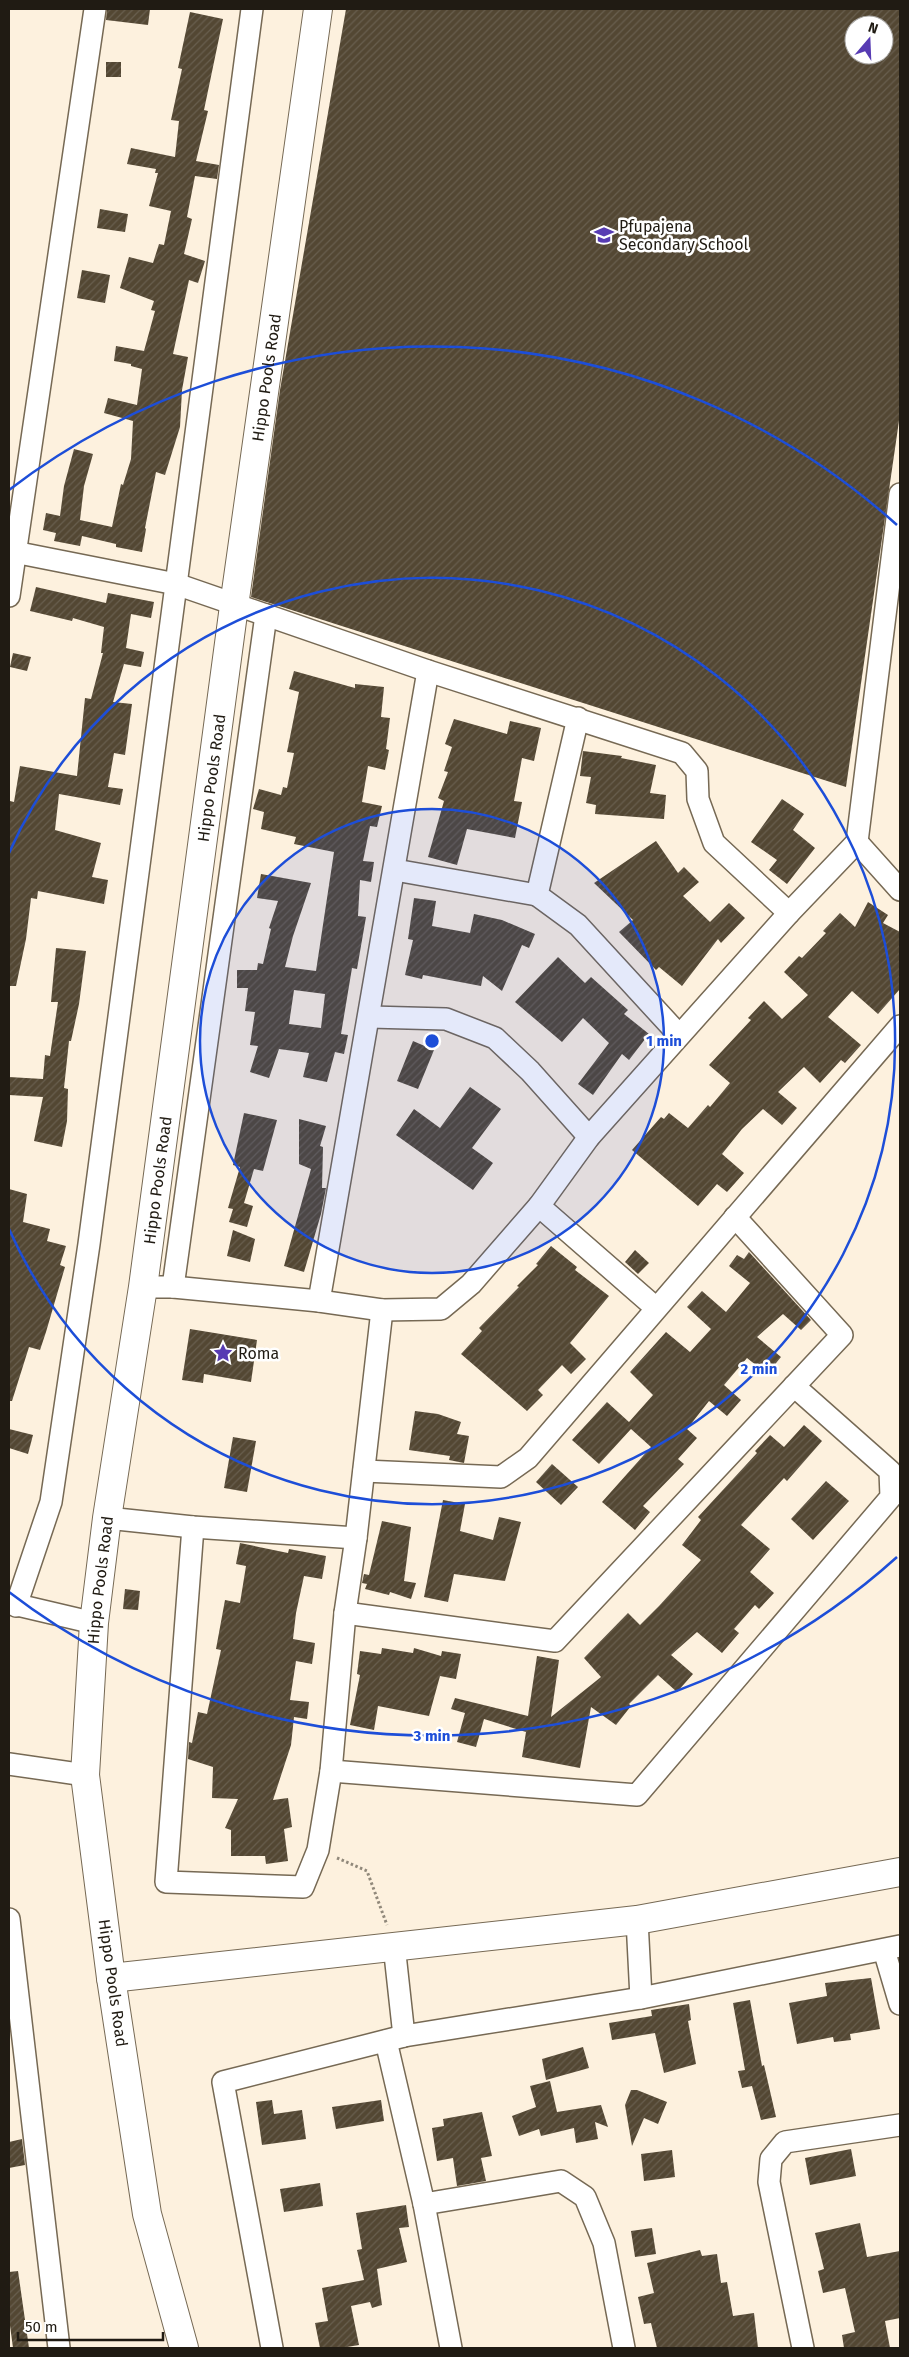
<svg xmlns="http://www.w3.org/2000/svg" width="909" height="2357" viewBox="0 0 909 2357" font-family="'Fira Sans',sans-serif">
<defs>
<pattern id="building-hatch" width="6" height="6" patternUnits="userSpaceOnUse" patternTransform="scale(1.25)"><rect width="6" height="6" fill="#534733"/><path d="M-1 1l2-2M0 6l6-6M5 7l2-2" fill="none" stroke="#685e4e"/></pattern>
</defs>
<rect width="100%" height="100%" fill="#fdf1de"/>
<g fill="url(#building-hatch)" fill-rule="evenodd">
<polygon points="107,9 150,9 148,25 106,20"/>
<path d="M346 9H900V414L846 787 251 597 280 390ZM854 25H884V55H854Z"/>
<polygon points="190,12 223,19 204,110 208,111 196,161 219,165 217,179 195,176 187,217 192,219 184,254 205,261 198,283 189,280 173,354 188,357 182,390 180,427 165,475 156,472 145,528 146,529 142,552 116,547 116,544 82,536 80,546 54,541 56,533 43,530 46,513 60,516 64,486 74,449 93,454 84,486 80,520 112,527 121,484 123,485 131,459 133,421 104,413 108,398 137,405 142,369 131,366 131,364 114,361 116,346 144,351 155,311 151,310 154,301 120,288 129,257 153,263 159,244 164,245 171,211 149,206 158,173 155,173 156,169 127,164 131,148 175,157 179,121 171,120 182,69 178,68"/>
<rect x="106" y="62" width="15" height="15"/>
<polygon points="100,209 128,214 125,232 97,228"/>
<polygon points="82,270 110,275 105,303 77,298"/>
<polygon points="36,587 106,603 108,593 154,602 151,618 131,614 126,648 144,652 141,667 124,664 113,702 132,704 125,755 114,753 108,787 123,789 120,805 59,794 55,830 101,843 92,877 108,880 104,904 38,891 37,899 31,898 26,939 16,986 9,986 10,801 14,802 20,766 77,776 85,698 91,699 103,653 101,653 104,627 73,618 72,621 30,611"/>
<polygon points="13,653 31,657 27,671 10,667"/>
<path d="M294 671 355 688V684L384 687 381 717 390 718 386 749 389 750 385 770 368 766 362 802 382 806 377 827 370 826 363 861 374 862 371 882 360 880 358 916 366 917 357 969 352 968 341 1034 348 1035 344 1054 335 1052 327 1082 303 1077 309 1053 279 1049 269 1078 250 1072 258 1046 250 1045 255 1012 245 1011 248 988H237V970H257L258 963 263 964 271 929 269 928 278 901 257 898 261 874 311 883 293 936 285 967 316 971 334 852 294 844 296 837 261 829 264 812 253 809 259 789 281 795 283 787 287 788 294 753 287 752 299 692 289 689ZM294 990 325 994 321 1028 289 1024Z"/>
<polygon points="454,719 507,734 510,721 541,728 534,761 522,758 514,801 522,802 515,838 467,829 457,865 428,857 444,801 438,798 448,772 444,771 452,747 445,744"/>
<polygon points="583,751 622,756 621,758 656,765 650,793 666,795 664,819 595,814 596,805 586,803 591,777 580,776"/>
<polygon points="782,799 804,814 793,830 815,848 787,884 769,870 777,860 751,842"/>
<polygon points="656,841 678,873 684,867 699,882 683,896 710,922 729,903 745,918 721,943 718,939 682,986 659,967 656,970 619,932 633,920 594,883"/>
<polygon points="414,898 436,901 432,926 470,933 474,914 502,920 535,934 529,948 522,945 502,991 483,976 481,986 423,975 422,979 405,975 413,940 408,939"/>
<polygon points="868,902 888,915 883,923 900,932 900,989 878,1014 852,991 828,1017 861,1045 845,1063 841,1060 820,1083 804,1067 778,1092 797,1108 782,1125 763,1109 742,1129 722,1154 744,1173 727,1192 717,1184 698,1206 632,1150 661,1117 664,1119 669,1113 688,1128 708,1105 710,1107 730,1083 709,1065 751,1020 748,1018 764,1001 782,1019 808,995 784,972 799,956 802,958 826,933 823,931 840,913 855,927"/>
<polygon points="56,948 86,951 79,1004 71,1041 69,1041 64,1088 68,1089 67,1121 62,1147 34,1141 43,1097 9,1095 9,1077 43,1079 45,1055 50,1056 58,1002 51,1002"/>
<polygon points="558,957 585,983 591,977 628,1010 624,1014 649,1034 629,1060 622,1054 593,1095 578,1084 609,1043 583,1018 562,1042 515,1002"/>
<polygon points="413,1041 434,1050 418,1089 397,1081"/>
<polygon points="470,1087 501,1109 472,1148 493,1163 473,1190 396,1135 414,1109 440,1128"/>
<polygon points="244,1113 277,1120 263,1171 254,1169 244,1203 253,1206 247,1227 229,1222 233,1209 228,1208 240,1167 233,1165"/>
<polygon points="299,1119 326,1126 320,1146 323,1147 322,1188 326,1188 321,1214 304,1272 284,1266 311,1169 299,1164"/>
<polygon points="9,1189 27,1194 23,1222 50,1229 47,1241 66,1246 60,1265 65,1267 46,1332 40,1350 29,1347 12,1401 9,1401"/>
<polygon points="233,1230 255,1239 250,1262 227,1256"/>
<polygon points="551,1246 577,1267 575,1270 609,1296 570,1343 586,1359 571,1374 562,1365 538,1390 543,1395 527,1411 461,1354 482,1331 479,1328 519,1287 517,1286 538,1265 536,1264"/>
<polygon points="635,1250 649,1263 638,1274 625,1262"/>
<polygon points="749,1252 811,1320 801,1330 783,1314 757,1337 781,1357 767,1374 747,1358 724,1385 741,1400 727,1416 709,1401 687,1429 697,1438 678,1459 684,1464 643,1506 650,1512 635,1530 602,1502 651,1447 631,1429 599,1464 572,1440 607,1402 629,1422 653,1395 630,1372 666,1332 690,1352 711,1329 687,1307 702,1291 726,1312 750,1283 729,1266 737,1255 744,1259"/>
<polygon points="190,1329 257,1340 251,1382 204,1374 203,1383 182,1380"/>
<polygon points="415,1411 438,1414 461,1422 457,1434 469,1436 464,1463 449,1460 450,1456 409,1450"/>
<polygon points="804,1425 822,1441 787,1481 784,1478 741,1525 770,1549 750,1572 774,1593 759,1609 755,1605 734,1629 739,1633 722,1653 697,1632 671,1655 693,1674 677,1692 658,1675 629,1704 631,1706 616,1725 591,1707 580,1768 522,1757 526,1732 484,1719 476,1747 457,1742 465,1713 451,1709 455,1698 528,1716 537,1656 559,1660 551,1717 601,1677 584,1658 628,1613 640,1625 659,1606 701,1560 682,1545 701,1520 698,1517 757,1453 755,1451 770,1435 784,1447"/>
<polygon points="9,1429 33,1435 28,1454 9,1448"/>
<polygon points="233,1437 256,1441 247,1492 224,1488"/>
<polygon points="552,1464 578,1487 561,1505 536,1482"/>
<polygon points="826,1481 849,1501 813,1540 791,1519"/>
<polygon points="443,1500 465,1504 460,1531 493,1540 499,1517 521,1522 505,1581 454,1574 448,1602 424,1597"/>
<polygon points="382,1521 411,1527 404,1581 416,1583 411,1599 390,1592 389,1595 365,1589 367,1584 362,1583 364,1574 369,1575"/>
<polygon points="240,1543 288,1553 289,1549 326,1556 322,1579 304,1576 296,1613 293,1639 315,1643 312,1664 296,1661 290,1700 309,1702 307,1719 294,1717 291,1745 273,1800 288,1798 292,1827 284,1829 288,1861 266,1864 265,1856 231,1856 231,1830 225,1828 238,1799 212,1798 213,1767 188,1759 189,1742 192,1743 198,1712 207,1714 221,1650 216,1649 225,1600 240,1603 246,1566 236,1564"/>
<polygon points="125,1589 140,1591 138,1610 123,1609"/>
<polygon points="382,1648 413,1653 414,1648 441,1656 442,1651 461,1654 456,1679 440,1676 429,1716 378,1706 374,1730 350,1725 360,1675 357,1674 360,1651 381,1654"/>
<polygon points="871,1978 880,2029 850,2034 851,2040 834,2042 833,2037 797,2044 789,2003 827,1996 825,1983"/>
<polygon points="750,2000 762,2066 764,2065 776,2117 761,2120 752,2086 742,2088 738,2071 745,2070 733,2003"/>
<polygon points="689,2004 691,2020 688,2021 696,2064 664,2073 655,2033 612,2040 609,2023 652,2016 651,2010"/>
<polygon points="583,2047 589,2068 546,2080 542,2059"/>
<polygon points="550,2081 557,2112 601,2105 608,2127 595,2122 598,2139 576,2143 574,2128 541,2136 539,2129 519,2136 512,2116 536,2107 530,2086"/>
<polygon points="631,2090 637,2090 667,2102 658,2124 644,2118 632,2146 625,2105"/>
<polygon points="272,2100 274,2114 302,2110 306,2139 262,2145 256,2102"/>
<polygon points="381,2100 384,2121 336,2129 332,2107"/>
<polygon points="482,2112 492,2156 481,2158 486,2181 457,2186 453,2158 437,2161 432,2128 444,2126 443,2119"/>
<polygon points="22,2139 25,2165 9,2168 9,2142"/>
<polygon points="851,2149 856,2176 810,2185 805,2158"/>
<polygon points="672,2150 675,2177 644,2181 641,2154"/>
<polygon points="320,2183 323,2206 284,2212 280,2189"/>
<polygon points="406,2205 409,2227 399,2228 407,2262 377,2269 382,2305 372,2308 370,2302 351,2306 359,2345 341,2348 320,2348 315,2323 328,2321 322,2288 364,2280 357,2250 362,2249 356,2213"/>
<polygon points="860,2223 867,2257 900,2251 900,2318 885,2321 890,2348 844,2348 842,2335 855,2332 845,2288 823,2293 818,2271 824,2269 815,2233"/>
<polygon points="652,2228 656,2254 635,2257 631,2231"/>
<polygon points="700,2250 702,2256 717,2254 721,2283 727,2282 733,2316 754,2313 758,2348 657,2348 651,2323 644,2324 638,2297 654,2293 647,2263"/>
<polygon points="18,2271 29,2348 13,2348 9,2318 9,2272"/>
</g>
<g fill="none" stroke-linecap="round" stroke-linejoin="round">
<defs>
<g id="street">
<polyline points="9,551 176,584 428,671 682,753 697,771 698,799 714,843 789,913"/>
<polyline points="9,596 95,9"/>
<polyline points="578,718 537,895 578,925 679,1035"/>
<polyline points="857,842 900,890"/>
<polyline points="395,870 537,895"/>
<polyline points="370,1017 446,1019 495,1038 530,1071 589,1137"/>
<polyline points="539,1206 656,1308"/>
<polyline points="143,1287 173,1287 319,1301 382,1310 441,1309 471,1284 539,1206 589,1137 789,913 857,842 900,494"/>
<polyline points="173,1287 266,615"/>
<polyline points="319,1301 428,671"/>
<polyline points="364,1471 501,1477 528,1458 900,1026"/>
<polyline points="107,1518 193,1527 356,1538"/>
<polyline points="193,1527 166,1882 303,1887 318,1850 331,1771 345,1613 356,1538 382,1310"/>
<polyline points="9,1603 94,1623"/>
<polyline points="16,1606 51,1502 89,1244 252,9"/>
<polyline points="345,1613 555,1641 842,1335 735,1217"/>
<polyline points="9,1764 85,1775"/>
<polyline points="331,1771 637,1795 891,1497 890,1471 794,1386"/>
<polyline points="9,1919 59,2348"/>
<polyline points="637,1920 641,1998"/>
<polyline points="394,1945 404,2036"/>
<polyline points="884,1950 900,2004"/>
<polyline points="386,2041 424,2204 561,2181 585,2197 604,2243 624,2348"/>
<polyline points="424,2204 451,2348"/>
<polyline points="272,2348 223,2082 404,2036 641,1998 900,1946"/>
<polyline points="803,2348 769,2182 771,2159 785,2142 900,2125"/>
</g>
<g id="secondary">
<polyline points="111,1978 637,1920 900,1872"/>
<path id="s1" d="M184 2348 147 2214 111 1978 85 1775 94 1623 107 1518 143 1287 234 606 318 9"/>
</g>
</defs>
<use href="#street" stroke="#766954" stroke-width="24"/>
<use href="#secondary" stroke="#766954" stroke-width="30"/>
<polyline stroke="#91897b" stroke-width="3" stroke-dasharray="2.5 2.5" stroke-linecap="butt" points="337,1858 367,1871 387,1925"/>
<use href="#street" stroke="#fff" stroke-width="21"/>
<use href="#secondary" stroke="#fff" stroke-width="28"/>
</g>
<circle cx="432" cy="1041" r="232" fill="#1d4ed8" fill-opacity=".12"/>
<g fill="none" stroke="#1d4ed8" stroke-width="2.5">
<circle cx="432" cy="1041" r="232"/>
<path d="M9 853A463 463 0 1 1 9 1229"/>
<path d="M897 1557A695 695 0 0 1 9 1592M9 490A695 695 0 0 1 897 525"/>
</g>
<defs>
<symbol id="school-bare" viewBox="-9 -9 18 18"><path d="M0-5L7-2L0 1L-7-2ZM-4 1L0 2.5L4 1V4Q0 6-4 4Z" fill="#573bb3" stroke="#fff" stroke-width="2.5" paint-order="stroke"/></symbol>
<symbol id="sight-bare" viewBox="-9 -9 18 18"><path d="M0-6L1.8-2.2L6-1.7L2.9 1.2L3.7 5.4L0 3.3L-3.7 5.4L-2.9 1.2L-6-1.7L-1.8-2.2Z" fill="#573bb3" stroke="#fff" stroke-width="2.5" paint-order="stroke"/></symbol>
</defs>
<g fill-rule="evenodd">
<use href="#school-bare" x="590" y="221" width="28" height="28"/>
<use href="#sight-bare" x="209" y="1339" width="28" height="28"/>
</g>
<g text-anchor="middle" dominant-baseline="central" stroke-width="5" stroke-linejoin="round" paint-order="stroke">
<g font-size="16" fill="#201b13" stroke="#fff" text-anchor="start">
<text x="619" y="226">Pfupajena<tspan x="619" dy="18">Secondary School</tspan></text>
<text x="238" y="1353">Roma</text>
</g>
<g font-size="16" fill="#201b13" stroke="#fff">
<text stroke="none"><textPath href="#s1" startOffset="1992">Hippo Pools Road</textPath></text>
<text stroke="none"><textPath href="#s1" startOffset="1588">Hippo Pools Road</textPath></text>
<text stroke="none"><textPath href="#s1" startOffset="1182">Hippo Pools Road</textPath></text>
<text stroke="none"><textPath href="#s1" startOffset="778">Hippo Pools Road</textPath></text>
<text transform="translate(113 1983) rotate(82)">Hippo Pools Road</text>
</g>
</g>
<circle cx="432" cy="1041" r="8" fill="#1d4ed8" stroke="#fff" stroke-width="2.5"/>
<g font-size="15" text-anchor="middle" font-weight="bold" fill="#1d4ed8" stroke="#fff" stroke-width="5" stroke-linejoin="round" paint-order="stroke">
<text x="664" y="1046">1 min</text>
<text x="759" y="1374">2 min</text>
<text x="432" y="1741">3 min</text>
</g>
<rect width="909" height="2357" fill="none" stroke="#201b13" stroke-width="20"/>
<g transform="translate(869 40) rotate(19)"><circle r="24" fill="#ffffff" stroke="#a6a4a1"/>
<path d="M0-4L9 19L0 12L-9 19Z" fill="#573bb3"/>
<text y="-8" font-size="14" font-weight="bold" text-anchor="middle" fill="#201b13">N</text>
</g>
<path d="M18 2332v8h145v-8" fill="none" stroke="#201b13" stroke-width="2.5"/>
<text x="25" y="2332" font-size="15" fill="#201b13" stroke="#ffffff" stroke-width="4" paint-order="stroke">50 m</text>
</svg>
